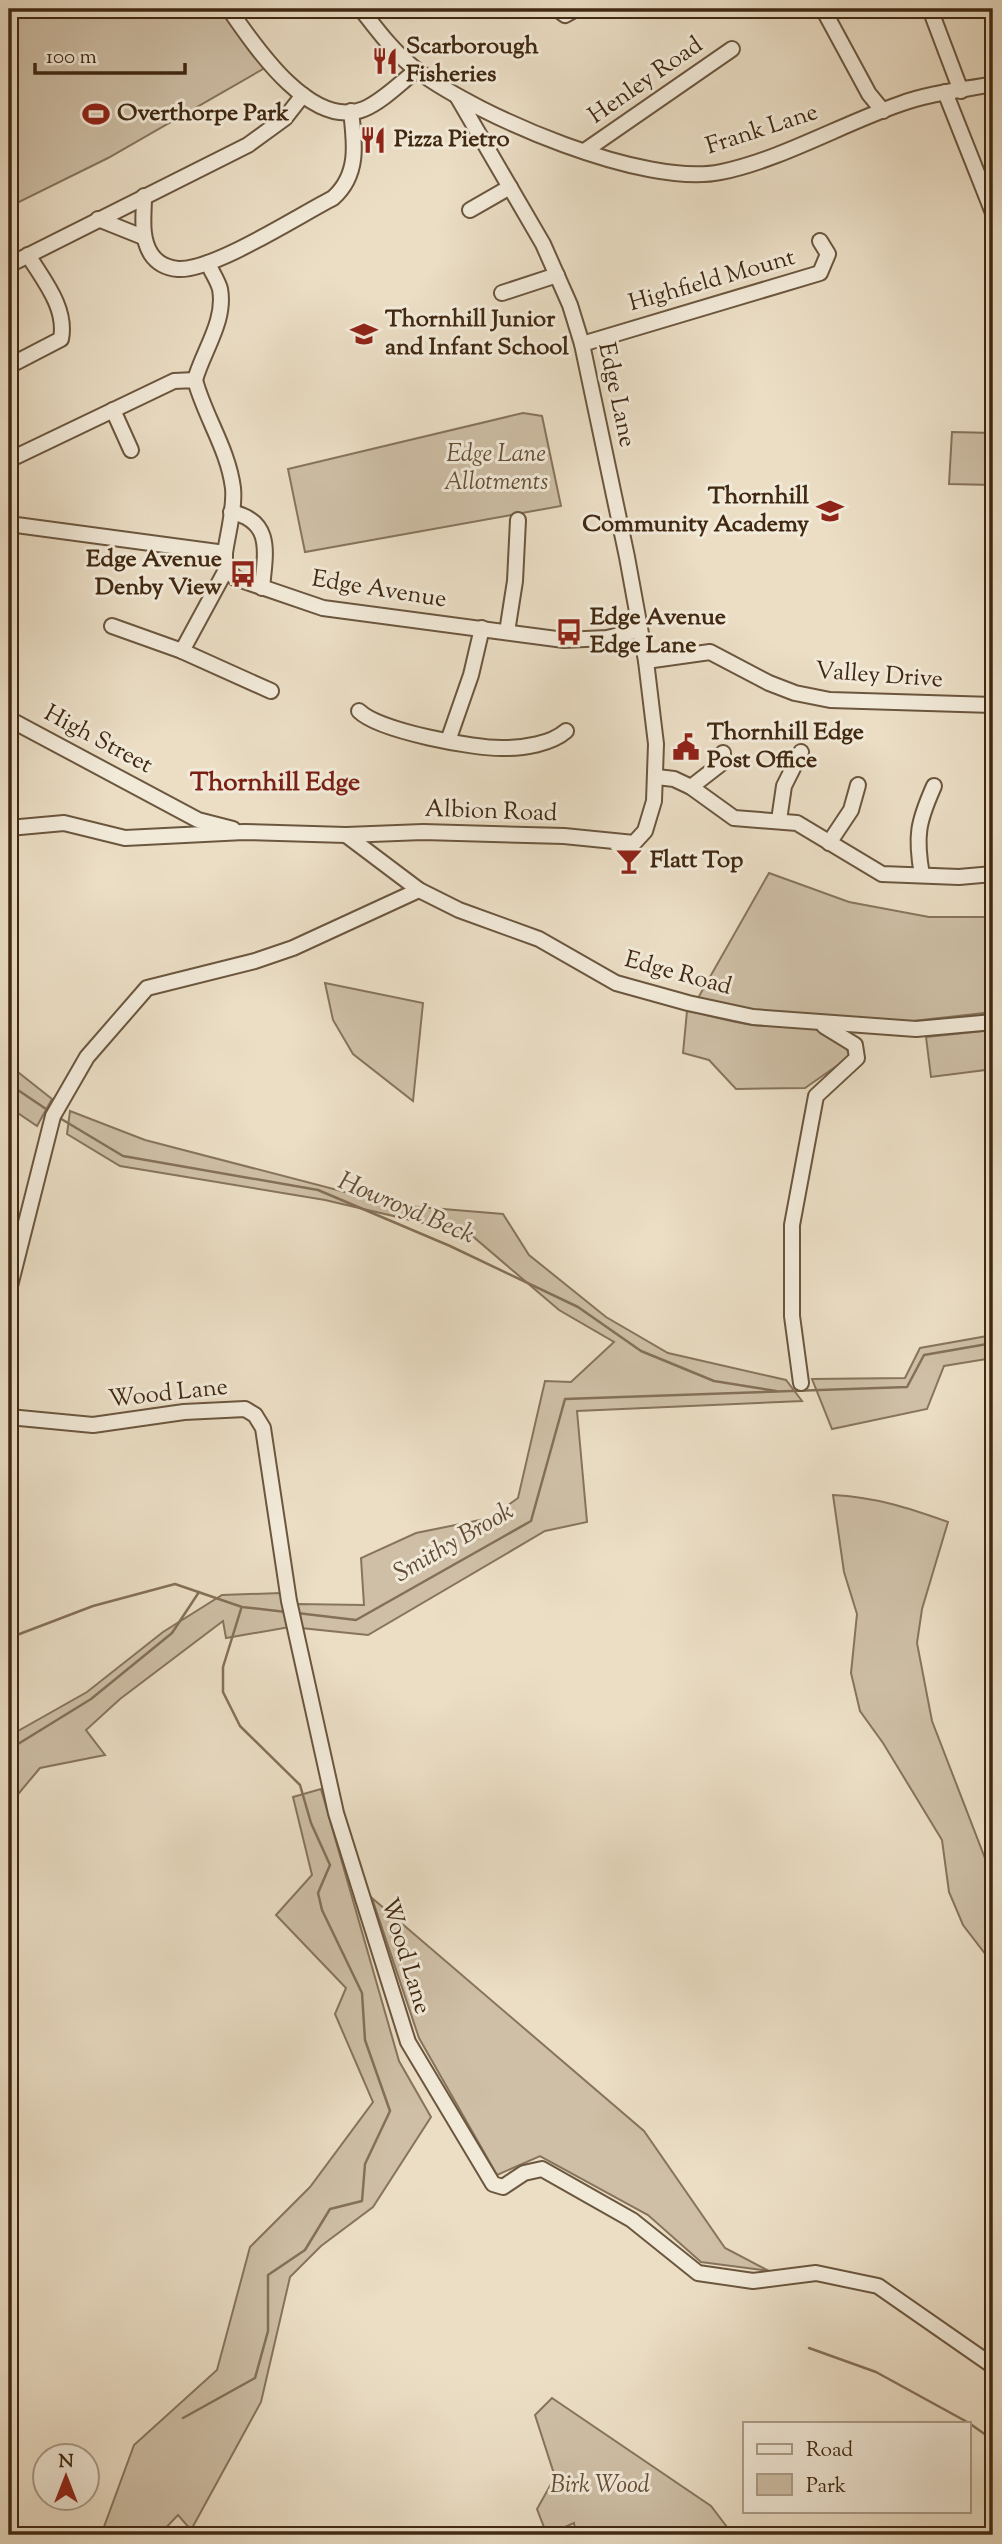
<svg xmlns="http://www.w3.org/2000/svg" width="1002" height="2544" viewBox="0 0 1002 2544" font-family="'Sorts Mill Goudy',serif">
<rect width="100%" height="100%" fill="#ebdec5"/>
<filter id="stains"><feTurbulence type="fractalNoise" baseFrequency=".00286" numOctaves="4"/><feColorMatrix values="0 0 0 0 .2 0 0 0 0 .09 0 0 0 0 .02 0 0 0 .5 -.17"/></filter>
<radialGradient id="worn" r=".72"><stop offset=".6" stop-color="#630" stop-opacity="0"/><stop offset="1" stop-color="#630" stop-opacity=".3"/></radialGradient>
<g fill="#cebfa6" stroke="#87745c" stroke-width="2">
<polygon points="9,9 229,9 270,65 108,158 9,207"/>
<polygon points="523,413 542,416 561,506 305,552 288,469"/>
<polygon points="952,432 993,433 993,485 949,484"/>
<polygon points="769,873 849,902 929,917 993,917 993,1012 904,1022 754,1011 698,998"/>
<polygon points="325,983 423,1003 413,1101 353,1054 333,1020"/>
<path d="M687 1011C709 1015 730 1022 752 1025 792 1030 826 1014 851 1056L805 1088 736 1089 709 1060 683 1053Z"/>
<polygon points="993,1030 993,1069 931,1077 926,1037"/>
<polygon points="9,1065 52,1099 37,1126 9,1107"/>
<polygon points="70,1111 145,1140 395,1205 503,1214 529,1255 606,1317 668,1353 786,1380 802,1401 577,1411 587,1522 545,1531 368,1635 301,1628 297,1604 364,1605 361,1558 416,1533 490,1518 518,1498 545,1381 571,1382 614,1342 559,1310 470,1234 325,1200 120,1166 67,1134"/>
<polygon points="993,1335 993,1358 944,1366 927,1409 832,1429 812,1379 905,1378 920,1348"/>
<path d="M833 1495C875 1497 909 1508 948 1522L922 1609 917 1643 932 1721 993 1879V1964L963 1925 949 1892 942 1840 883 1743 860 1711 851 1673 857 1614 844 1572Z"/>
<polygon points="281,1593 290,1627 226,1638 223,1621 120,1699 86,1730 105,1755 40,1768 9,1805 9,1740 18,1731 87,1692 163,1632 222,1595"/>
<polygon points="321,1789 399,2061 431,2117 373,2207 321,2246 290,2277 261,2402 191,2530 178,2515 159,2535 101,2535 134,2445 217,2370 250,2247 310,2187 373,2102 335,2014 346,1988 276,1915 312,1875 293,1797"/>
<polygon points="372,1898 644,2131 725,2248 769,2271 701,2262 648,2215 540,2156 497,2175 419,2038"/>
<polygon points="552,2398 711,2506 733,2535 576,2535 574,2523 547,2535 537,2509 555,2477 535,2415"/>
</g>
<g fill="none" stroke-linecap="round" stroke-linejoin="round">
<g stroke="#847058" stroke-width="2.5">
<polyline points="9,1084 49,1111"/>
<polyline points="58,1117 123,1156 318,1190 450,1246 578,1307 641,1351 714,1381 776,1391"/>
<polyline points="297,1613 356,1620 531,1521 565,1399 907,1387 924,1355 993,1343"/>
<polyline points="9,1638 93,1606 175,1584 242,1607 286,1612"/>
<polyline points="9,1754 18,1744 91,1699 172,1633 199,1592"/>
<polyline points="809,2348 876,2372 969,2423"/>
<polyline points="183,2418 255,2378 268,2331 268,2275 305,2250 330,2209 362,2201 365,2164 390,2111 365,2040 362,1993 322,1910 318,1893 330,1865 311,1823 300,1785 240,1726 223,1692 223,1667 241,1609"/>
<polyline points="969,2423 993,2440"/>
</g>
<defs>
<g id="minor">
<path d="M229 9C254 45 311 131 364 109 383 101 401 82 417 70"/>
<path d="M361 9C378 31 395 54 418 71 480 117 645 188 721 172 780 160 842 124 900 104 930 93 962 90 993 84"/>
<polyline points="557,9 565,15 576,9"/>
<polyline points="823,9 869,94 883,111"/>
<polyline points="930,9 961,91"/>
<polyline points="945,92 993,213"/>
<polyline points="586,150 732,49"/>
<path d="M144 196C144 216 140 236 151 254 157 263 167 268 178 269 213 271 298 216 333 198 359 175 355 144 351 111"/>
<polyline points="470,210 510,187"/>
<polyline points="98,219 143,237"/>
<polyline points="9,265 248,145 285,118 303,95"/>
<polyline points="502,293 557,275"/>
<polyline points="582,344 820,273 828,254 820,241"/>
<path d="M9 366 61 339C67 308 44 281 28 255"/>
<path d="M195 380C203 351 226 321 220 289 218 281 211 271 208 263"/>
<polyline points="113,410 131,450"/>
<path d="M9 460 174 381 195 380C205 417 228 449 233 488 235 508 228 532 225 553"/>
<path d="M231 512C274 521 265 554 262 588"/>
<polyline points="9,524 225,553 225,564 235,578 323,608 564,640 607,638 640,630"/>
<polyline points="112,626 182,651 271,691"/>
<polyline points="507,632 515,581 518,520"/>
<polyline points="182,651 227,568"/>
<polyline points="646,661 710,652 769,683 795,693 830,700 993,705"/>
<path d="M359 711C379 731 475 749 504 748 524 748 551 744 566 731"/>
<polyline points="9,719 198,820 233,829"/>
<polyline points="448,741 471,675 482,628"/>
<polyline points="657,777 674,779 691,787 734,818 797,823 882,874 959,877 993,874"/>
<polyline points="691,787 722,763 723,753"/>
<polyline points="779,820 784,786 801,752"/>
<polyline points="9,828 64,823 125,838 244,832 346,835 423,832 564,836 634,843 645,831 654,801 656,744 646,661 627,557 582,344 570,305 543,244 458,98"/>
<polyline points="346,835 419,890 459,910 539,939 616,983 688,1003 753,1017 916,1029 993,1022"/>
<polyline points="829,843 851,810 858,785"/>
<path d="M922 875C915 836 918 822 934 786"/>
<polyline points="9,1290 53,1116 87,1057 147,988 255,961 293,948 419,890"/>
<polyline points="801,1383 792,1316 792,1225 816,1096 857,1058 855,1045 824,1026"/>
<polyline points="9,1417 93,1425 184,1412 245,1409 255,1415 263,1428 289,1601 336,1813 408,2042 493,2184 503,2187 524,2173 542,2169 632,2220 698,2273 753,2281 816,2273 878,2286 993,2366"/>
</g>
</defs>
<use href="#minor" stroke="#6b563e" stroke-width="18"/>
<use href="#minor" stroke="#f2ead9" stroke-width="14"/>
</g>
<defs>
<symbol id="restaurant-bare" viewBox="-9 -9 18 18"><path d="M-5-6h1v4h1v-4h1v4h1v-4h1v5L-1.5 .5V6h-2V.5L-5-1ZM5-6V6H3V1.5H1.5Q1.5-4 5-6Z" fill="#8f2418" stroke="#f2ead9" stroke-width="2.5" paint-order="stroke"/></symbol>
<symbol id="stadium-bare" viewBox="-9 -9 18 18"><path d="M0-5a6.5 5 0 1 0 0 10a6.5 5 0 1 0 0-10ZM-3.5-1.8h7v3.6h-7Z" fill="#8f2418" stroke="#f2ead9" stroke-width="2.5" paint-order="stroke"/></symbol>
<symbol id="school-bare" viewBox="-9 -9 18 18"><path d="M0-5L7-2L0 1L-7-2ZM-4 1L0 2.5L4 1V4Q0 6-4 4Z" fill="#8f2418" stroke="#f2ead9" stroke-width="2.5" paint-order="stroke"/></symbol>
<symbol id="bus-bare" viewBox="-9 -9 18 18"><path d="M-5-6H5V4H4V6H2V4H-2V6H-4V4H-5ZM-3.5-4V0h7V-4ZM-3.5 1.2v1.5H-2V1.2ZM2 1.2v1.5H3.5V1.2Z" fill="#8f2418" stroke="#f2ead9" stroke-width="2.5" paint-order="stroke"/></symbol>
<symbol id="civic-bare" viewBox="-9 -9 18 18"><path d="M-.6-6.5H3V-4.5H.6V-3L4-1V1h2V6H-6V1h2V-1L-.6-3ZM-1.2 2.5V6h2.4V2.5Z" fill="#8f2418" stroke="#f2ead9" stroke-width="2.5" paint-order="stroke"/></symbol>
<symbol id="bar-bare" viewBox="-9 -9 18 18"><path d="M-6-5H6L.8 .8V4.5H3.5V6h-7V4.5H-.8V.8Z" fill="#8f2418" stroke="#f2ead9" stroke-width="2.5" paint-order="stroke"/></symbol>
</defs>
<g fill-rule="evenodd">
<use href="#restaurant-bare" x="366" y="42" width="38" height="38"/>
<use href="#stadium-bare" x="77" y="95" width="38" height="38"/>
<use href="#restaurant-bare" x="354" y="121" width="38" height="38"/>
<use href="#school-bare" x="345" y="315" width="38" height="38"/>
<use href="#school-bare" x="811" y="492" width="38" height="38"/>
<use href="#bus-bare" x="224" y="555" width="38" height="38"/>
<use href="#bus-bare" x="550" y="613" width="38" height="38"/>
<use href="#civic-bare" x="667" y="728" width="38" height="38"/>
<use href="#bar-bare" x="610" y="842" width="38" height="38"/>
</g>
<g text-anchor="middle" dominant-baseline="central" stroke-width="6" stroke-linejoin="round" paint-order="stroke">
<g font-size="24" font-weight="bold" fill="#402811" stroke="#f2ead9" text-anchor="start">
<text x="406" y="47">Scarborough<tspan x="406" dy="28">Fisheries</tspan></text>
<text x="117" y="114">Overthorpe Park</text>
<text x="394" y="140">Pizza Pietro</text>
<text x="385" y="320">Thornhill Junior<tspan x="385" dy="28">and Infant School</tspan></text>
<text x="809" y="497" text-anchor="end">Thornhill<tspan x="809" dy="28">Community Academy</tspan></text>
<text x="222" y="560" text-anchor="end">Edge Avenue<tspan x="222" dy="28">Denby View</tspan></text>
<text x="590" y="618">Edge Avenue<tspan x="590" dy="28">Edge Lane</tspan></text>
<text x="707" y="733">Thornhill Edge<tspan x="707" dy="28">Post Office</tspan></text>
<text x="650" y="861">Flatt Top</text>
</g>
<g font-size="24" fill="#402811" stroke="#f2ead9">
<text transform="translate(646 81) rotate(-35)">Henley Road</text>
<text transform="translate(762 130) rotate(-18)">Frank Lane</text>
<text transform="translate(712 281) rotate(-16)">Highfield Mount</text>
<text transform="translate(616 395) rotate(78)">Edge Lane</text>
<text transform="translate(379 590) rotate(9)">Edge Avenue</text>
<text transform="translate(879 676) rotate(4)">Valley Drive</text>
<text transform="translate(98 740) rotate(28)">High Street</text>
<text transform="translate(491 812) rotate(2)">Albion Road</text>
<text transform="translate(678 974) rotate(15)">Edge Road</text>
<text transform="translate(168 1394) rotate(-6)">Wood Lane</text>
<text transform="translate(405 1956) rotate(73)">Wood Lane</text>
</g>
<g font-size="24" font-style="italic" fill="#644e36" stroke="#f2ead9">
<text x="496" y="455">Edge Lane<tspan x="496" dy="28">Allotments</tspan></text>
<text x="600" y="2486">Birk Wood</text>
</g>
<g font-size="26" font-weight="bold" fill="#7a1f14" stroke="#f2ead9">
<text x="275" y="783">Thornhill Edge</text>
</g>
<g font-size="26" font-style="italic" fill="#624c35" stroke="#f2ead9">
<text transform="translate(406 1209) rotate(23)">Howroyd Beck</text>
<text transform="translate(454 1543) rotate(-30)">Smithy Brook</text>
</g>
</g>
<rect width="1002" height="2544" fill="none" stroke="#ebdec5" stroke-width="35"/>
<rect x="10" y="10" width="981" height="2523" fill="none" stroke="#402811" stroke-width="3.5"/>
<rect x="18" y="18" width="967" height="2509" fill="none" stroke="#402811" stroke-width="2"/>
<rect x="743" y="2422" width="228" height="91" fill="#f2ead9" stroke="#ab9c89" stroke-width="2"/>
<rect x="757" y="2444" width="35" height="10" fill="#f2ead9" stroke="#ab9c89" stroke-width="2"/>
<text x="806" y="2456" font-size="21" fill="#402811">Road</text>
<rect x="757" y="2474" width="35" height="21" fill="#cebfa6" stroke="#ab9c89" stroke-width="2"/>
<text x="806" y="2492" font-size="21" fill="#402811">Park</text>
<g transform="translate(66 2477)"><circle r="33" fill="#f2ead9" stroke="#ab9c89" stroke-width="2"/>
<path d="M0-5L12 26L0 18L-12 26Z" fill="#8f2418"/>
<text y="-10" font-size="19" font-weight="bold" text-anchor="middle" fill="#402811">N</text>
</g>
<path d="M35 63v10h150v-10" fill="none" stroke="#402811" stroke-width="3.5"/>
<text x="46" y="63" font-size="21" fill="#402811" stroke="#f2ead9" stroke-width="5" paint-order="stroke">100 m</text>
<rect width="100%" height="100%" filter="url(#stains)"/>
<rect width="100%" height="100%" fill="url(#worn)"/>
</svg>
